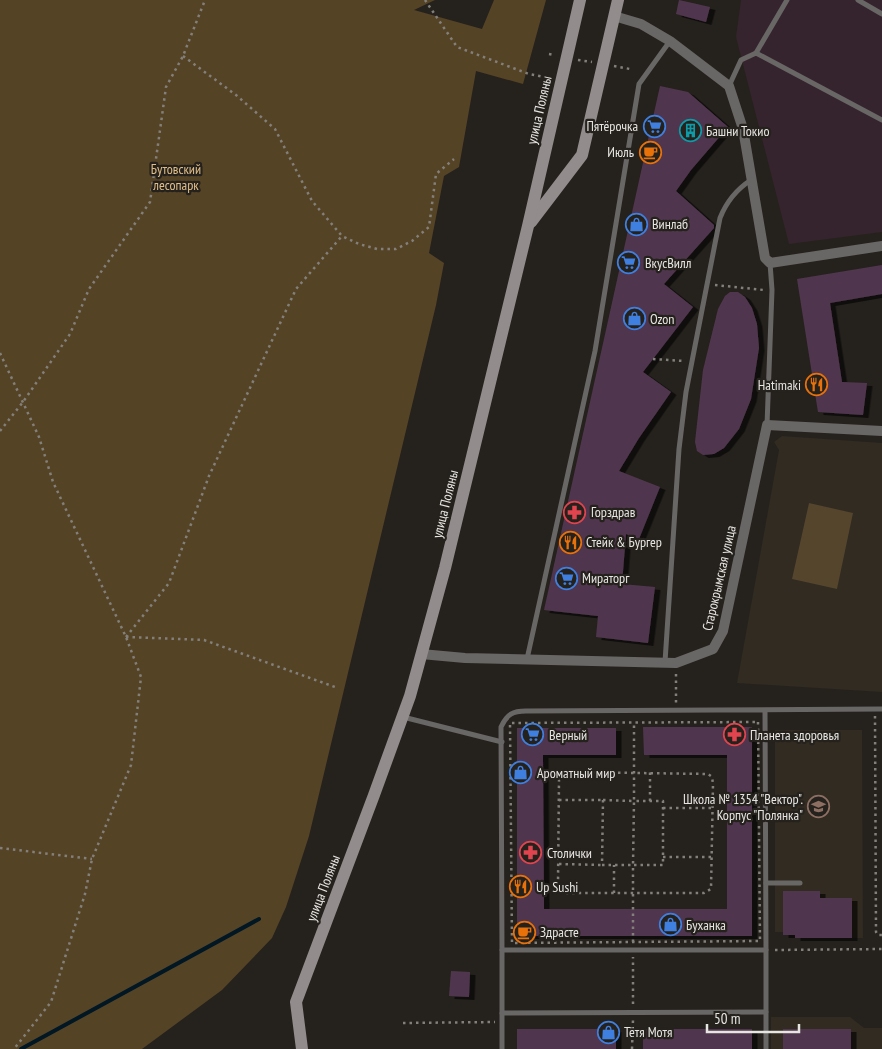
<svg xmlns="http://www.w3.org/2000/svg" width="882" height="1049" viewBox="0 0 882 1049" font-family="'PT Sans Narrow',sans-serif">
<defs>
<filter id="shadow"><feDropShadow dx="5.5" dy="3" stdDeviation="0" flood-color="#0009"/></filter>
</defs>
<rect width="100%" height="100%" fill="#25221d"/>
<g fill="#312b21">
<polygon points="782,436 882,443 882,692 737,683 779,450 774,442"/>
<polygon points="775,730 862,730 863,938 795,938 794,935 783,935 783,932 775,932"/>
<polygon points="771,1017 850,1017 864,1028 882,1028 882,1049 771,1049"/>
</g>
<polygon fill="#35242d" points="741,0 882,0 882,232 789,244 736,37"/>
<polygon fill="#55452c" points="809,503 853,513 837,589 792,579"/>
<polygon fill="#554326" points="0,0 435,0 414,10 482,29 494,0 546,0 523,84 476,71 459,167 444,176 429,253 444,263 436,305 309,836 286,907 272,938 222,990 142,1049 0,1049"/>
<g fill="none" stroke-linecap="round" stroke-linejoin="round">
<polyline stroke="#011724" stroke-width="4" points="21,1049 259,919"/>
</g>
<g fill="#50364d" filter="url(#shadow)">
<polygon points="679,0 710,7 706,22 676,14"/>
<polygon points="660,86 688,92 728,127 691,170 676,191 714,225 714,228 664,284 693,307 643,372 671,392 639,438 619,471 660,487 639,539 626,534 622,584 655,587 648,643 596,637 598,616 544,610"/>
<polygon points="882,265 882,294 830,303 842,382 867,383 863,415 818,412 797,279"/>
<polygon points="730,292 738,292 745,297 752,308 757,324 759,348 751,399 739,429 724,448 714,454 703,455 697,451 695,442 703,370 718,309 725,296"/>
<polygon points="643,727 752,727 752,936 517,936 517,728 616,728 616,755 543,755 544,909 727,909 727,755 644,755"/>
<polygon points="783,891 820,891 820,898 852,898 852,938 795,938 795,935 783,935"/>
<polygon points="451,971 470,972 469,997 449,996"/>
<rect x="517" y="1029" width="99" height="20"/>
<rect x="643" y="1029" width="109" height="20"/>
<rect x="783" y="1029" width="68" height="20"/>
</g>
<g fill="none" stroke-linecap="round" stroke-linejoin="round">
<g stroke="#83807c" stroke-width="2.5" stroke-dasharray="2.5 4" stroke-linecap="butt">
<polyline points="425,0 457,47 529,74 544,77"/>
<polyline points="549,54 555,55"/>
<polyline points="183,56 236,95 275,129 312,201 342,236 359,244 377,249 396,249 412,241 429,227 436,174 454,159"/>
<polyline points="578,60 592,62"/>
<polyline points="614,66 630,69"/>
<polyline points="715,285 764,290"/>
<polyline points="0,353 39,437 53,482 126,637 141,677 131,765 92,859 85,894 51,1002 14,1049"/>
<polyline points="653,359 684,361"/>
<polyline points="0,431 23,402 70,334 89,289 150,202 166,87 183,56 205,0"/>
<polyline points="126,637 169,583 209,476 296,289 342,236"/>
<polyline points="126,637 204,640 335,687"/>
<polyline points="676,674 676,703"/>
<polyline points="875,716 876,932 878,935 882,935"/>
<polygon points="758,722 760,941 512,943 510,723"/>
<polygon points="566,772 708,774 712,777 713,784 711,889 704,893 567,893 562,891 558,884 559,779 560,776"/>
<polyline points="559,800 603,800"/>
<polygon points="603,800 634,801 633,865 602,865"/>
<polyline points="650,801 650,772"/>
<polyline points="663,808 713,808"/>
<polyline points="0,848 92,859"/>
<polyline points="663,857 713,857"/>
<polyline points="559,864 602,865"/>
<polyline points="614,893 614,865"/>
<polyline points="633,942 633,865 663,865 663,801 634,801 634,722"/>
<polyline points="775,950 882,949"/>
<polyline points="633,1004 633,957"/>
<polyline points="403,1023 495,1022"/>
<polyline points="632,1049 633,1020"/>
</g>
<g stroke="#696666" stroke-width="5">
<polyline points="858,0 882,14"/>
<polyline points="756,53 787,0"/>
<polyline points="729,86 741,60 756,53 882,120"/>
<polyline points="767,425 772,290 770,263"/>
<polyline points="527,659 595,351 639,84 670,41"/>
<path d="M665 662 679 449 686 392 720 218C726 203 737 189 751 180"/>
<path d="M765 710 766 950H502L501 727C507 714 513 711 526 711L882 709"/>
<polyline points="403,717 502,742"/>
<polyline points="766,883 800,883"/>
<polyline points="502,950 502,1013"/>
<polyline points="766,950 766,1049"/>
<polyline points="502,1049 502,1013 766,1012"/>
</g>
<g stroke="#696666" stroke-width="10">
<polyline points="614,16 641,24 670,41 729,86 743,129 765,258 770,263 882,246"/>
<polyline points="421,654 465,658 676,663 713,649 723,631 767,425 882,431"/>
</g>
<g stroke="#928c8d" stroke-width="12">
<polyline points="531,222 582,155 618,0"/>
<polyline points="302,1049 296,1002 374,795 410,696 445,568 528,226 580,0"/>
</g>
</g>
<defs>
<symbol id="supermarket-ring" viewBox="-11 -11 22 22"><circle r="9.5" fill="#25221d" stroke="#3f7fe0" stroke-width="1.5"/><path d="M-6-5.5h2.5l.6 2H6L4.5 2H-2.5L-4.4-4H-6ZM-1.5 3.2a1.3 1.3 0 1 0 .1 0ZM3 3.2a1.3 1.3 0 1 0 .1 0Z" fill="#3f7fe0"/></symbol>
<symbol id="building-ring" viewBox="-11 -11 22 22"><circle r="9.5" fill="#25221d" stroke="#0f9aa8" stroke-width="1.5"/><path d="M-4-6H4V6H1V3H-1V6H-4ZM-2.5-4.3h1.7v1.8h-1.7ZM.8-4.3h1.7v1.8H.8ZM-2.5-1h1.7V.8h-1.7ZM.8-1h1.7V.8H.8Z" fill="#0f9aa8"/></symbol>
<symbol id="cafe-ring" viewBox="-11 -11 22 22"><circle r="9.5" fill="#25221d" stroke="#e8710a" stroke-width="1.5"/><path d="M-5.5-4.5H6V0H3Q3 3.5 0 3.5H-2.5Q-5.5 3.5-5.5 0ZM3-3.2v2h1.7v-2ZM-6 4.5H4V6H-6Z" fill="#e8710a"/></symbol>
<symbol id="shop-ring" viewBox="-11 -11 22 22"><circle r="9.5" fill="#25221d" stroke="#3f7fe0" stroke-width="1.5"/><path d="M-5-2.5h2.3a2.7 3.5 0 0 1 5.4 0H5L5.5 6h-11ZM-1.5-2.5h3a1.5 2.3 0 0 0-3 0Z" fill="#3f7fe0"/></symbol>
<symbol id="restaurant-ring" viewBox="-11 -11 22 22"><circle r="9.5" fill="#25221d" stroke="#e8710a" stroke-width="1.5"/><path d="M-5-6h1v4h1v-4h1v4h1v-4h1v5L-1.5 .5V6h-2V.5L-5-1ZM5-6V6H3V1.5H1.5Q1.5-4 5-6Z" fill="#e8710a"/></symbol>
<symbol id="pharmacy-ring" viewBox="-11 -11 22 22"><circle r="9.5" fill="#25221d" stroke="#e0444e" stroke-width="1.5"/><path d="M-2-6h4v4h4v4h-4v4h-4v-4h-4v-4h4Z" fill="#e0444e"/></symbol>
<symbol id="school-ring" viewBox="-11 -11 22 22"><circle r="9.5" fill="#25221d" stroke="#8d6e63" stroke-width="1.5"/><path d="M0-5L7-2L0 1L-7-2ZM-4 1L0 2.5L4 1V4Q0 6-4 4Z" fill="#8d6e63"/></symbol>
</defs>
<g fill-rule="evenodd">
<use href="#supermarket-ring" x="642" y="114" width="25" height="25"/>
<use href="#building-ring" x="678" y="118" width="25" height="25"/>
<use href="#cafe-ring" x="638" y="140" width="25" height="25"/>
<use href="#shop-ring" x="624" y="212" width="25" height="25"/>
<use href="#supermarket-ring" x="616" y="250" width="25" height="25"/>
<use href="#shop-ring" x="622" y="306" width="25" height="25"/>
<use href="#restaurant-ring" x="804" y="372" width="25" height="25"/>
<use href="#pharmacy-ring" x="562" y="500" width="25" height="25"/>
<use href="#restaurant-ring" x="558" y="530" width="25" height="25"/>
<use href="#supermarket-ring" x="554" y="566" width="25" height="25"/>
<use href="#supermarket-ring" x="520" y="722" width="25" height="25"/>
<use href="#pharmacy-ring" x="722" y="722" width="25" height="25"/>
<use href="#shop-ring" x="508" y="760" width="25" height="25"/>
<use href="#school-ring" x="806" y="794" width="25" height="25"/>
<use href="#pharmacy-ring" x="518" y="840" width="25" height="25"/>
<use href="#restaurant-ring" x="508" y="874" width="25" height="25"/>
<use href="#shop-ring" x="658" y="912" width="25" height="25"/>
<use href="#cafe-ring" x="512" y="920" width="25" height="25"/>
<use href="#shop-ring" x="596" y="1020" width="25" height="25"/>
</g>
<g text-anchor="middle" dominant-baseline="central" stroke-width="4.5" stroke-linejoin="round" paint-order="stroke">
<g font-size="14" fill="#e7e5e2" stroke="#25221d">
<text transform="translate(539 110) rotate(-77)">улица Поляны</text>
<text transform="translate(445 504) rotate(-76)">улица Поляны</text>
<text transform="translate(719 578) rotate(-77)">Старокрымская улица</text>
<text transform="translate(323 888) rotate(-69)">улица Поляны</text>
</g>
<g font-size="14" fill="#e7e5e2" stroke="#25221d" text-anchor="start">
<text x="638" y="126" text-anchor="end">Пятёрочка</text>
<text x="706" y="131">Башни Токио</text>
<text x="634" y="152" text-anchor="end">Июль</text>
<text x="652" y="224">Винлаб</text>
<text x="645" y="263">ВкусВилл</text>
<text x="650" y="319">Ozon</text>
<text x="801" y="385" text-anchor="end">Hatimaki</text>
<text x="591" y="512">Горздрав</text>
<text x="586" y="542">Стейк &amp; Бургер</text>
<text x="582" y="578">Мираторг</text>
<text x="549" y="735">Верный</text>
<text x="750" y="735">Планета здоровья</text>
<text x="537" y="773">Ароматный мир</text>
<text x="803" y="799" text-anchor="end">Школа № 1354 "Вектор".<tspan x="803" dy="16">Корпус "Полянка"</tspan></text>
<text x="547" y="853">Столички</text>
<text x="536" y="887">Up Sushi</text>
<text x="686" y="925">Буханка</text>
<text x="540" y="932">Здрасте</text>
<text x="624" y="1032">Тётя Мотя</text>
</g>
<g font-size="14" fill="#e0bd87" stroke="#25221d">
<text x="176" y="169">Бутовский<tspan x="176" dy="16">лесопарк</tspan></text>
</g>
</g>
<path d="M707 1024v8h92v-8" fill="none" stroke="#e7e5e2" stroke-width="2.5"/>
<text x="714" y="1024" font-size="15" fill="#e7e5e2" stroke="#25221d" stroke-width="4" paint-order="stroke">50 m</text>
</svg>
